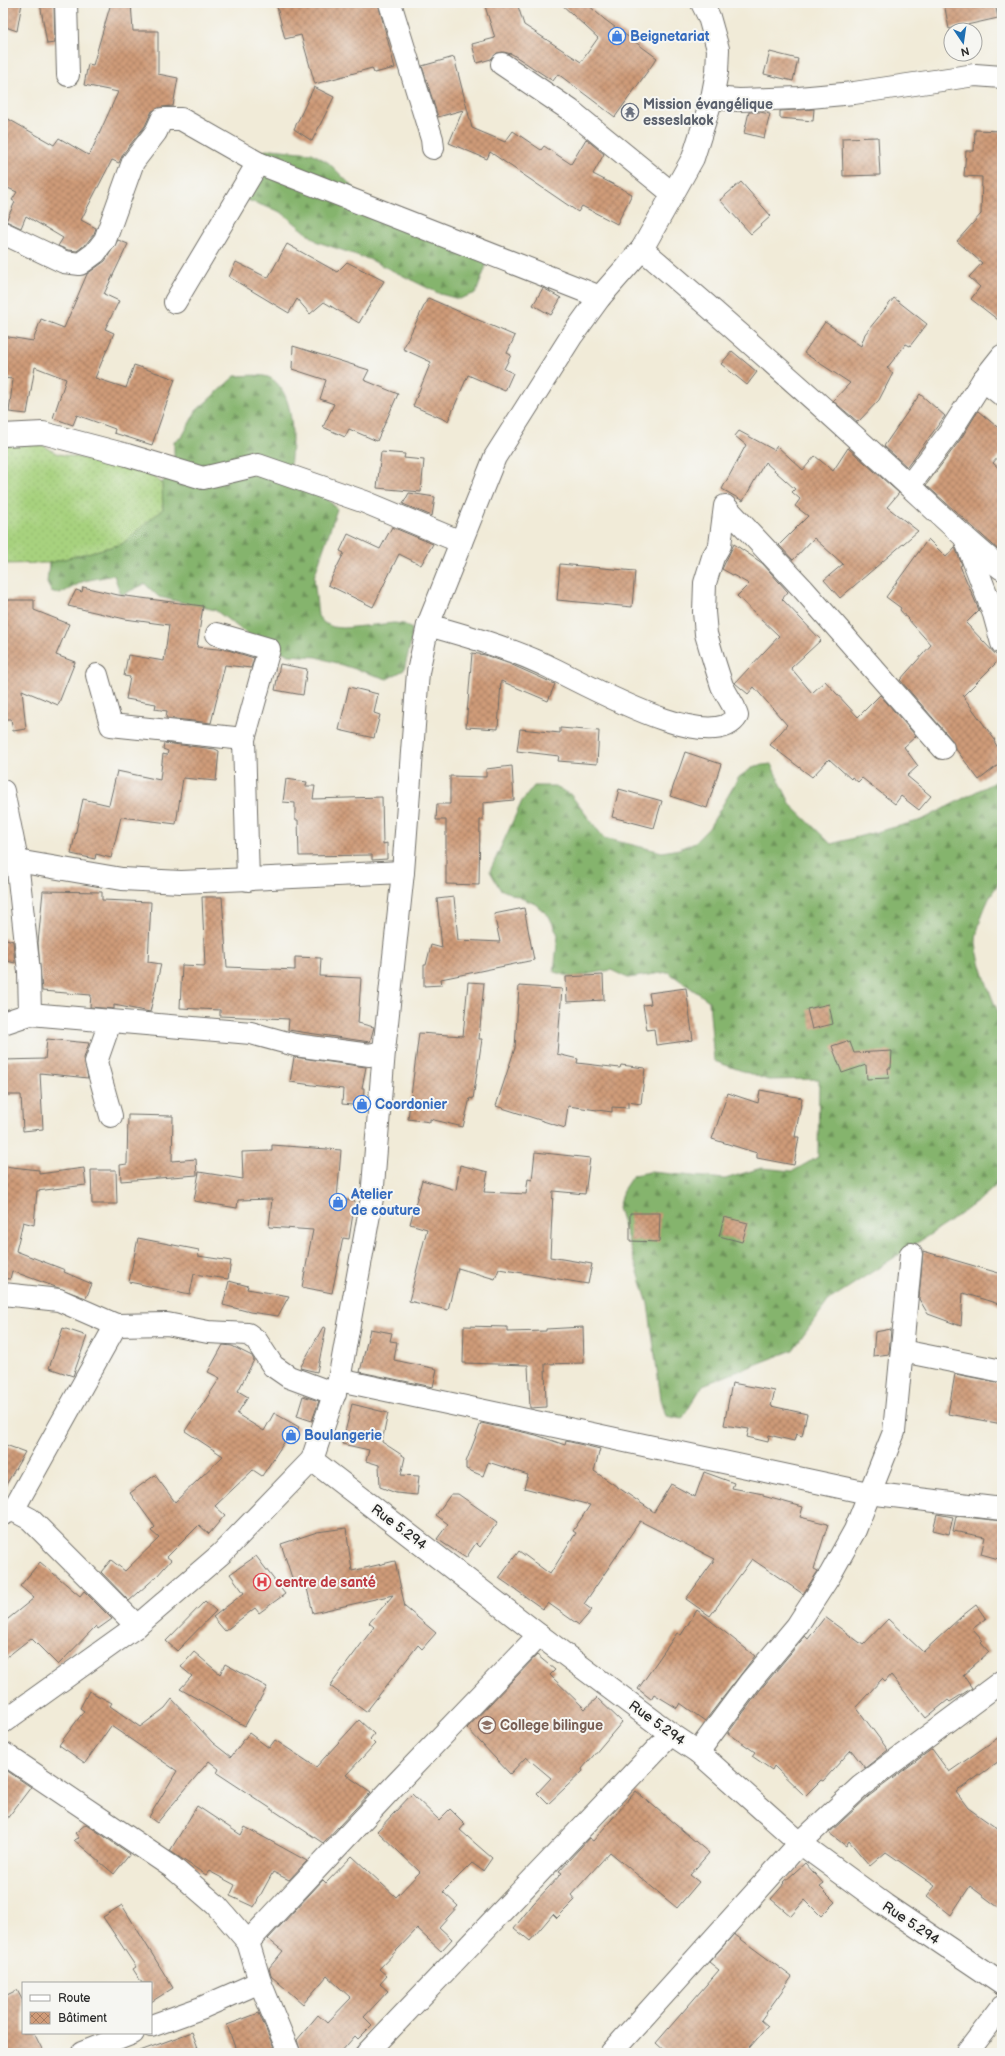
<svg xmlns="http://www.w3.org/2000/svg" width="1005" height="2056" viewBox="0 0 1005 2056" font-family="'Balsamiq Sans',sans-serif">
<defs>
<pattern id="grass-dots" width="8" height="8" patternUnits="userSpaceOnUse"><rect width="8" height="8" fill="#a7d27e"/><path d="M2 2h.1M6 6h.1" fill="none" stroke="#90b46d" stroke-width="1.8" stroke-linecap="round"/></pattern>
<pattern id="forest-firs" width="22" height="20" patternUnits="userSpaceOnUse"><rect width="22" height="20" fill="#85b46d"/><path d="M5 1l3.5 6h-7zM16 11l3.5 6h-7z" fill="#6d935a"/></pattern>
<pattern id="building-cross-hatch" width="8" height="8" patternUnits="userSpaceOnUse"><rect width="8" height="8" fill="#cf9b78"/><path d="M0 0l8 8M0 8l8-8" fill="none" stroke="#a87f63"/></pattern>
</defs>
<rect width="100%" height="100%" fill="#f6f6f2"/>
<filter id="ink" filterUnits="userSpaceOnUse"><feTurbulence type="fractalNoise" baseFrequency=".025" numOctaves="2"/><feDisplacementMap in="SourceGraphic" scale="8" xChannelSelector="R" yChannelSelector="G"/><feConvolveMatrix kernelMatrix="1 2 1 2 8 2 1 2 1" color-interpolation-filters="sRGB"/></filter>
<filter id="wash" filterUnits="userSpaceOnUse"><feTurbulence type="fractalNoise" baseFrequency=".012" numOctaves="4" result="noise"/><feDisplacementMap in="SourceGraphic" scale="16" xChannelSelector="R" yChannelSelector="G"/><feGaussianBlur stdDeviation="0.9" result="paint"/><feColorMatrix in="noise" values="0 0 0 0 0 0 0 0 0 0 0 0 0 0 0 0 0 1.4 0 .05"/><feComposite in="paint" operator="in"/></filter>
<g filter="url(#wash)">
<rect width="100%" height="100%" fill="#f1ebd8"/>
<polygon fill="url(#grass-dots)" stroke="#697e54" points="34,440 58,454 141,468 162,483 163,509 122,544 49,563 3,564 3,446"/>
<g fill="url(#forest-firs)" stroke="#58704c">
<polygon points="271,149 312,153 329,163 364,198 482,248 486,266 476,293 459,299 440,294 371,260 318,242 281,212 247,200 254,154"/>
<path d="M235 376C246 376 263 373 272 379 298 397 293 452 288 479L324 495 337 509 314 577 318 616 324 623 333 627 343 628 394 623 404 624 412 629V638L404 670 387 679 317 657 289 655 254 639 215 610 159 597 145 584 121 595 114 575 84 581 60 594 51 591 47 583 49 563 122 544 163 509 162 483 174 468V441L182 437 196 411Z"/>
<path d="M771 764 791 805 831 844 922 820 1002 778V880C989 892 977 924 976 942 976 954 994 1009 1002 1018V1180L980 1200 946 1224 829 1300 793 1350 703 1385 682 1419 666 1416 661 1399 648 1304 618 1208 623 1190 633 1175 651 1172 725 1179 761 1168 793 1171 818 1157 819 1079 768 1080 714 1061 709 1001 668 972 628 978 611 970 573 977 554 972 558 935 549 916 535 904 500 889 490 871 522 801 534 786H553L570 794 604 838 662 852 679 849 695 842 709 828 739 777 755 766Z"/>
</g>
<g id="blocks">
<g fill="url(#building-cross-hatch)">
<polygon points="3,3 22,3 17,31 3,26"/>
<polygon points="40,3 54,3 55,43 47,44"/>
<polygon points="111,3 131,3 133,31 158,31 158,74 178,78 173,106 162,107 152,111 145,126 123,154 119,163 112,160 81,220 96,228 94,234 86,244 77,251 68,250 58,246 63,238 26,216 21,228 6,221 15,202 12,200 17,192 3,186 3,116 54,145 59,138 88,155 91,152 118,92 84,85 88,64 93,65"/>
<polygon points="276,3 378,3 395,68 374,73 372,68 315,84 301,35 285,39"/>
<polygon points="484,3 517,3 524,25 581,62 598,38 560,3 586,3 604,19 657,58 615,117 558,74 553,81 512,54 503,52 497,53 491,59 477,63 472,44 495,38"/>
<polygon points="944,3 995,3 998,18 949,29"/>
<polygon points="770,52 798,59 793,81 764,74"/>
<polygon points="454,57 472,128 505,142 513,131 541,150 544,146 571,164 586,139 604,154 593,174 632,194 617,224 582,206 578,212 490,152 487,159 449,143 463,110 438,117 422,66"/>
<polygon points="314,87 334,97 312,141 294,129"/>
<polygon points="814,109 813,121 780,118 780,111"/>
<polygon points="749,112 760,112 770,114 764,138 744,133"/>
<polygon points="975,130 1002,131 1002,323 971,299 980,287 969,277 982,263 957,241 981,214 982,177 964,176 966,151 974,151"/>
<polygon points="878,137 880,175 843,176 842,138"/>
<polygon points="741,182 771,216 751,234 720,200"/>
<polygon points="118,240 128,244 104,294 119,301 105,329 114,333 95,378 126,388 134,365 175,379 152,445 114,433 115,429 77,415 73,425 53,418 66,379 35,367 27,414 9,412 13,379 3,378 3,336 33,341 41,319 64,328 87,274 105,261"/>
<polygon points="287,244 337,272 347,262 384,281 359,323 324,302 310,314 297,299 289,313 229,277 236,262 268,278"/>
<polygon points="543,288 561,298 551,315 533,305"/>
<polygon points="428,298 515,336 507,353 511,355 504,369 513,373 505,391 468,375 448,421 413,406 431,362 403,349"/>
<polygon points="894,298 927,324 910,346 906,344 887,368 893,373 879,400 858,422 833,401 850,383 804,353 825,322 861,346 865,334"/>
<polygon points="293,346 369,370 364,380 398,394 377,441 349,429 345,437 323,427 334,404 320,399 326,380 292,369"/>
<polygon points="732,351 757,372 747,385 721,364"/>
<polygon points="920,394 945,416 907,467 884,446"/>
<polygon points="978,411 1002,431 1002,452 993,463 1002,471 1002,553 926,485 960,440"/>
<polygon points="739,431 774,450 777,446 803,470 815,456 833,471 848,448 899,493 887,507 918,531 840,598 824,580 843,564 814,538 793,560 779,545 808,516 795,506 800,499 792,492 795,489 765,462 743,501 722,489 746,445 735,436"/>
<polygon points="381,452 405,454 404,458 424,460 421,492 377,488"/>
<polygon points="409,493 435,497 432,516 403,504"/>
<polygon points="392,527 433,544 421,565 399,554 373,607 328,585 344,553 340,551 348,534 380,549"/>
<polygon points="928,539 946,557 955,547 962,565 960,566 979,610 966,623 1000,659 963,696 995,740 994,741 1002,755 1002,762 979,780 955,748 952,740 900,680 931,645 900,610 901,608 886,597"/>
<polygon points="734,544 762,563 788,592 782,599 821,640 791,668 812,693 825,681 858,717 880,695 916,736 904,747 918,766 907,776 931,796 919,810 901,796 895,804 862,778 858,782 852,777 851,779 829,759 812,777 770,745 787,725 754,687 748,694 735,683 779,636 737,596 749,584 722,569"/>
<polygon points="560,564 635,571 632,607 557,600"/>
<polygon points="83,587 118,595 203,606 197,647 228,650 254,658 251,668 225,665 211,723 166,718 167,711 155,709 156,704 126,699 130,677 124,676 128,655 164,661 169,625 125,619 68,606 76,590 82,592"/>
<polygon points="3,600 34,600 34,610 69,624 56,655 75,662 58,705 22,690 26,729 13,731 11,719 3,719 3,690 6,690 3,670"/>
<polygon points="472,653 485,655 510,664 555,684 548,701 501,681 498,729 466,727"/>
<polygon points="280,664 307,669 303,695 275,690"/>
<polygon points="349,687 378,694 374,713 380,715 374,738 339,730"/>
<polygon points="560,728 599,731 597,764 558,761 559,756 517,751 520,729 560,733"/>
<polygon points="164,743 215,749 219,751 216,781 183,778 176,824 121,817 111,858 96,854 95,859 71,854 83,799 109,805 117,771 160,780 163,754 167,755 168,751 163,749"/>
<polygon points="685,752 721,764 707,808 670,796"/>
<polygon points="512,766 514,800 483,803 483,820 480,820 479,885 446,884 446,820 436,820 437,804 450,804 450,776 486,777 486,769"/>
<polygon points="286,779 307,782 306,786 315,786 313,799 382,797 383,844 387,843 387,859 372,860 372,855 299,856 298,820 295,820 295,803 283,802"/>
<polygon points="619,789 662,801 654,828 612,817"/>
<polygon points="43,891 102,892 102,900 151,902 148,962 161,964 150,1012 114,1005 114,1009 90,1007 91,995 42,991 38,943"/>
<polygon points="202,897 222,897 227,967 295,970 295,957 321,958 320,976 361,978 358,1023 374,1027 370,1042 288,1030 289,1019 220,1016 220,1010 180,1008 182,965 205,966"/>
<polygon points="454,897 458,940 500,942 494,914 524,908 534,960 441,979 442,985 424,986 424,965 426,965 431,945 442,948 437,899"/>
<polygon points="3,938 13,941 15,963 3,960"/>
<polygon points="603,975 604,1000 567,1002 566,977"/>
<polygon points="468,982 484,983 479,1039 482,1039 473,1099 470,1098 463,1127 430,1119 430,1122 408,1119 419,1033 463,1036"/>
<polygon points="519,986 562,989 557,1054 578,1059 577,1063 620,1068 621,1065 645,1068 641,1104 628,1102 628,1108 612,1107 612,1112 568,1106 565,1128 496,1106 515,1048"/>
<polygon points="686,988 693,1040 656,1045 654,1029 647,1030 643,1005 651,1004 649,993"/>
<polygon points="829,1004 833,1024 812,1029 807,1009"/>
<polygon points="47,1039 89,1043 84,1058 88,1078 40,1073 43,1129 23,1131 21,1095 3,1095 3,1060 45,1059"/>
<polygon points="847,1041 848,1043 850,1042 854,1053 892,1051 891,1068 888,1068 889,1078 867,1079 866,1065 842,1073 832,1046"/>
<polygon points="294,1057 366,1067 362,1088 364,1088 363,1106 342,1104 343,1089 290,1082"/>
<polygon points="760,1090 802,1098 795,1137 799,1137 794,1165 757,1158 757,1153 712,1139 728,1093 758,1103"/>
<polygon points="128,1115 173,1116 172,1161 196,1159 197,1175 121,1181 120,1165 127,1164"/>
<polygon points="272,1145 341,1150 337,1199 355,1201 349,1239 343,1238 332,1293 302,1287 313,1230 269,1227 272,1199 238,1200 237,1208 194,1201 199,1172 243,1179 242,1152 272,1151"/>
<polygon points="535,1152 590,1158 585,1194 553,1191 550,1257 592,1264 588,1284 499,1269 495,1279 458,1268 448,1310 409,1301 427,1229 410,1224 422,1180 456,1190 460,1165 488,1172 484,1192 526,1194 528,1179 532,1180"/>
<polygon points="3,1166 39,1170 39,1174 84,1168 86,1185 37,1191 34,1225 23,1222 16,1251 65,1270 64,1272 92,1284 86,1298 12,1271 10,1279 3,1278"/>
<polygon points="91,1170 116,1170 117,1204 92,1204"/>
<polygon points="630,1213 660,1213 659,1242 630,1241"/>
<polygon points="724,1217 748,1223 742,1242 719,1236"/>
<polygon points="138,1238 199,1250 198,1256 231,1261 228,1279 194,1274 190,1294 129,1282"/>
<polygon points="923,1251 1002,1274 1002,1305 963,1293 961,1326 928,1314 919,1299"/>
<polygon points="229,1281 248,1286 247,1289 289,1296 278,1316 250,1312 223,1305"/>
<polygon points="464,1326 507,1327 507,1332 546,1331 546,1329 583,1327 584,1363 545,1364 546,1407 530,1408 528,1365 463,1363"/>
<polygon points="323,1327 326,1328 317,1372 300,1368"/>
<polygon points="63,1328 87,1336 73,1376 49,1368"/>
<polygon points="370,1329 392,1333 390,1341 397,1342 394,1360 437,1369 433,1387 360,1372"/>
<polygon points="891,1329 889,1354 873,1356 875,1332"/>
<polygon points="223,1345 232,1346 252,1356 254,1360 238,1391 248,1397 237,1414 264,1431 274,1413 299,1427 290,1444 285,1441 262,1476 253,1470 215,1506 225,1515 209,1534 199,1525 167,1557 171,1560 157,1576 129,1601 101,1572 111,1560 125,1571 159,1538 151,1531 155,1527 130,1493 155,1475 175,1502 223,1456 185,1431 220,1378 208,1372"/>
<polygon points="955,1374 1002,1383 1002,1424 948,1414"/>
<polygon points="732,1383 775,1391 771,1406 807,1414 802,1436 796,1434 794,1441 769,1435 768,1442 747,1437 749,1429 724,1425"/>
<polygon points="303,1396 319,1401 312,1421 297,1416"/>
<polygon points="352,1404 388,1413 382,1442 405,1457 401,1475 419,1476 417,1495 396,1493 380,1487 379,1465 366,1461 369,1450 342,1444"/>
<polygon points="481,1423 536,1435 565,1445 566,1441 600,1449 594,1471 654,1512 671,1484 695,1497 704,1472 734,1483 732,1488 763,1494 763,1496 803,1507 800,1517 828,1524 814,1569 818,1571 803,1594 752,1559 710,1616 686,1599 715,1559 640,1521 584,1604 592,1610 579,1625 548,1603 543,1609 499,1578 519,1551 550,1574 576,1533 573,1531 590,1505 524,1488 528,1475 488,1462 483,1476 466,1469 466,1462"/>
<polygon points="3,1444 25,1452 3,1490"/>
<polygon points="451,1494 458,1494 498,1522 480,1547 476,1543 466,1558 437,1539 448,1524 436,1515"/>
<polygon points="937,1514 953,1517 949,1534 933,1530"/>
<polygon points="956,1516 1002,1521 1002,1560 981,1554 985,1537 953,1531"/>
<polygon points="346,1528 352,1571 395,1561 405,1607 436,1633 422,1649 418,1645 366,1712 330,1686 374,1627 369,1623 393,1595 313,1613 305,1580 295,1587 281,1544 317,1532"/>
<polygon points="256,1556 285,1594 259,1613 255,1608 225,1631 213,1617 244,1593 230,1574"/>
<polygon points="40,1562 80,1596 84,1591 112,1619 98,1629 96,1626 58,1665 31,1638 3,1660 3,1623 34,1598 20,1586"/>
<polygon points="205,1601 216,1611 177,1651 166,1641"/>
<polygon points="976,1605 986,1619 972,1629 983,1641 981,1643 989,1652 963,1675 972,1688 950,1702 948,1700 926,1718 891,1675 885,1682 882,1679 856,1707 888,1750 865,1768 851,1750 823,1781 821,1780 805,1796 774,1766 772,1770 752,1756 755,1752 728,1733 760,1690 805,1636 808,1639 825,1617 863,1645 888,1619 923,1652 962,1616"/>
<polygon points="697,1610 755,1656 705,1721 680,1703 677,1708 654,1694 651,1699 638,1689 677,1633 681,1635"/>
<polygon points="194,1652 220,1674 225,1664 267,1687 245,1726 180,1689 192,1676 181,1667"/>
<polygon points="537,1655 555,1670 550,1675 585,1709 597,1698 622,1722 582,1769 583,1771 548,1804 537,1793 551,1778 526,1757 510,1774 467,1728"/>
<polygon points="89,1691 112,1703 110,1706 140,1727 165,1708 172,1699 213,1743 231,1757 249,1733 269,1748 275,1740 316,1767 359,1720 374,1734 370,1739 375,1744 346,1775 371,1792 323,1843 217,1773 219,1769 209,1761 157,1823 149,1817 177,1771 111,1726 85,1763 59,1745 84,1711 80,1708"/>
<polygon points="1002,1735 1002,1759 956,1792 968,1808 1002,1832 1002,1910 970,1886 951,1915 927,1896 935,1886 886,1852 870,1866 849,1841 846,1846 829,1833 869,1796 932,1749 949,1772"/>
<polygon points="3,1768 31,1787 3,1824"/>
<polygon points="636,1791 709,1853 690,1875 699,1882 677,1908 610,1852 571,1895 575,1900 557,1918 553,1914 530,1941 514,1928 533,1904 562,1873 559,1871 589,1838 593,1841"/>
<polygon points="412,1794 439,1820 450,1809 465,1824 460,1830 492,1858 483,1871 472,1863 443,1892 458,1906 439,1927 452,1939 441,1951 417,1929 379,1969 387,1976 380,1984 388,1991 364,2017 372,2025 358,2039 355,2036 340,2053 301,2053 297,2040 318,2015 327,2023 351,1998 327,1976 303,2004 271,1976 269,1968 283,1951 268,1939 323,1880 326,1883 352,1856 396,1897 420,1872 377,1831"/>
<polygon points="197,1806 241,1835 245,1827 307,1861 289,1880 273,1872 254,1907 230,1896 235,1885 209,1871 206,1875 170,1851"/>
<polygon points="86,1824 130,1854 114,1874 74,1840 79,1838 75,1833"/>
<polygon points="805,1863 824,1884 820,1887 835,1902 821,1916 805,1900 791,1916 771,1899 785,1883 784,1882"/>
<polygon points="122,1905 173,1988 151,2002 151,1983 142,1983 133,1969 136,1967 103,1917"/>
<polygon points="734,1934 792,1977 761,2020 768,2026 745,2053 667,2053 656,2043 719,1970 709,1962"/>
<polygon points="17,1990 23,2001 23,2033 34,2033 44,2053 3,2053 3,1997"/>
<polygon points="259,2013 276,2053 237,2053 227,2025"/>
<polygon points="192,2032 200,2053 140,2053 140,2051"/>
</g>
</g>
</g>
<g filter="url(#ink)">
<use href="#blocks" fill-opacity="0" stroke="#706e68" stroke-width="1"/>
<g fill="none" stroke-linecap="round" stroke-linejoin="round">
<defs>
<g id="minor">
<polyline points="66,3 68,75"/>
<polyline points="390,3 432,139 433,148"/>
<polyline points="502,64 570,110 673,194"/>
<polyline points="712,98 739,100 799,98 854,93 975,75 1002,77"/>
<polyline points="3,233 64,262 80,264 95,253 105,240 133,162 156,132 162,119 181,119 258,163 600,297"/>
<path d="M642 249C720 316 797 384 874 454 917 492 957 533 1002 569"/>
<polyline points="175,302 258,163"/>
<polyline points="983,380 1002,395"/>
<polyline points="3,435 43,433 127,455 203,478 258,465 365,502 461,542"/>
<polyline points="909,486 950,432 983,380 1002,356"/>
<polyline points="966,541 994,614 1002,643"/>
<path d="M428 625C467 636 506 647 543 664 576 678 711 759 737 716L734 707 722 686 714 661 706 634 704 612 705 583 713 557 720 545 725 506 803 589 943 748"/>
<polyline points="217,634 269,649 244,739 248,880"/>
<polyline points="97,675 111,725 244,739"/>
<polyline points="3,791 17,861 29,972 30,1014"/>
<polyline points="3,861 17,861 122,879 181,882 403,872"/>
<polyline points="110,1022 96,1062 111,1116"/>
<polyline points="3,1023 30,1014 251,1033 295,1045 370,1055 384,1051"/>
<polyline points="3,1294 59,1300 116,1325 167,1324 208,1332 248,1334 256,1340 273,1366 289,1377 335,1394"/>
<polyline points="902,1351 1002,1371"/>
<polyline points="339,1380 868,1493 1002,1509"/>
<polyline points="312,1460 539,1635 671,1734 698,1752 800,1843 885,1905 1002,1984"/>
<polyline points="13,1510 116,1325"/>
<polyline points="3,1514 13,1510 30,1519 137,1626"/>
<polyline points="3,1722 137,1626 222,1553 312,1460 339,1380 372,1198 384,1051 403,872 418,672 428,625 495,457 571,337 600,297 642,249 693,158 712,98 717,72 718,49 709,17 702,3"/>
<polyline points="698,1752 750,1682 797,1626 830,1575 855,1530 894,1432 911,1254"/>
<polyline points="3,1753 172,1867 216,1905 248,1942 260,1982 289,2053"/>
<polyline points="248,1942 396,1784 539,1635"/>
<polyline points="151,2026 201,2008 260,1982"/>
<polyline points="82,2053 133,2033"/>
<polyline points="367,2053 671,1734"/>
<polyline points="611,2053 800,1843 861,1786 1002,1681"/>
<polyline points="967,2053 1002,2007"/>
</g>
</defs>
<use href="#minor" stroke="#706e68" stroke-width="24"/>
<use href="#minor" stroke="#fff" stroke-width="22"/>
</g>
</g>
<defs>
<symbol id="shop-ring" viewBox="-11 -11 22 22"><circle r="9.5" fill="#f6f6f2" stroke="#3f7fe0" stroke-width="1.5"/><path d="M-5-2.5h2.3a2.7 3.5 0 0 1 5.4 0H5L5.5 6h-11ZM-1.5-2.5h3a1.5 2.3 0 0 0-3 0Z" fill="#3f7fe0"/></symbol>
<symbol id="temple-ring" viewBox="-11 -11 22 22"><circle r="9.5" fill="#f6f6f2" stroke="#6b7280" stroke-width="1.5"/><path d="M0-6L5-2H3V0L6.5 2.5H4V6H1.5V3h-3V6H-4V2.5H-6.5L-3 0V-2H-5Z" fill="#6b7280"/></symbol>
<symbol id="hospital-ring" viewBox="-11 -11 22 22"><circle r="9.5" fill="#f6f6f2" stroke="#e0444e" stroke-width="1.5"/><path d="M-5-5h3v3.5h4V-5h3V5h-3V1.5h-4V5h-3Z" fill="#e0444e"/></symbol>
<symbol id="school-ring" viewBox="-11 -11 22 22"><circle r="9.5" fill="#f6f6f2" stroke="#8d6e63" stroke-width="1.5"/><path d="M0-5L7-2L0 1L-7-2ZM-4 1L0 2.5L4 1V4Q0 6-4 4Z" fill="#8d6e63"/></symbol>
</defs>
<g fill-rule="evenodd">
<use href="#shop-ring" x="607" y="26" width="20" height="20"/>
<use href="#temple-ring" x="620" y="102" width="20" height="20"/>
<use href="#shop-ring" x="352" y="1094" width="20" height="20"/>
<use href="#shop-ring" x="328" y="1192" width="20" height="20"/>
<use href="#shop-ring" x="281" y="1425" width="20" height="20"/>
<use href="#hospital-ring" x="252" y="1572" width="20" height="20"/>
<use href="#school-ring" x="477" y="1715" width="20" height="20"/>
</g>
<g text-anchor="middle" dominant-baseline="central" stroke-width="4" stroke-linejoin="round" paint-order="stroke">
<g font-size="14" font-weight="bold" fill="#366cbe" stroke="#f6f6f2" text-anchor="start">
<text x="630" y="36">Beignetariat</text>
<text x="375" y="1104">Coordonier</text>
<text x="351" y="1194">Atelier<tspan x="351" dy="16">de couture</tspan></text>
<text x="304" y="1435">Boulangerie</text>
</g>
<g font-size="14" font-weight="bold" fill="#5b616d" stroke="#f6f6f2" text-anchor="start">
<text x="643" y="104">Mission évangélique<tspan x="643" dy="16">esseslakok</tspan></text>
</g>
<g font-size="14" fill="#2b2b2b" stroke="#f6f6f2">
<text transform="translate(399 1527) rotate(37)">Rue 5.294</text>
<text transform="translate(657 1723) rotate(36)">Rue 5.294</text>
<text transform="translate(911 1923) rotate(34)">Rue 5.294</text>
</g>
<g font-size="14" font-weight="bold" fill="#be3a42" stroke="#f6f6f2" text-anchor="start">
<text x="275" y="1582">centre de santé</text>
</g>
<g font-size="14" font-weight="bold" fill="#785e54" stroke="#f6f6f2" text-anchor="start">
<text x="500" y="1725">College bilingue</text>
</g>
</g>
<rect width="1005" height="2056" fill="none" stroke="#f6f6f2" stroke-width="16"/>
<rect x="22" y="1982" width="130" height="52" fill="#f6f6f2" stroke="#a5a5a2"/>
<rect x="30" y="1995" width="20" height="6" fill="#ffffff" stroke="#a5a5a2"/>
<text x="58" y="2002" font-size="12" fill="#2b2b2b">Route</text>
<rect x="30" y="2012" width="20" height="12" fill="url(#building-cross-hatch)" stroke="#a5a5a2"/>
<text x="58" y="2022" font-size="12" fill="#2b2b2b">Bâtiment</text>
<g transform="translate(963 42) rotate(167)"><circle r="19" fill="#f6f6f2" stroke="#a5a5a2"/>
<path d="M0-3L7 15L0 10L-7 15Z" fill="#1f6fb2"/>
<text y="-6" font-size="11" font-weight="bold" text-anchor="middle" fill="#2b2b2b">N</text>
</g>
</svg>
